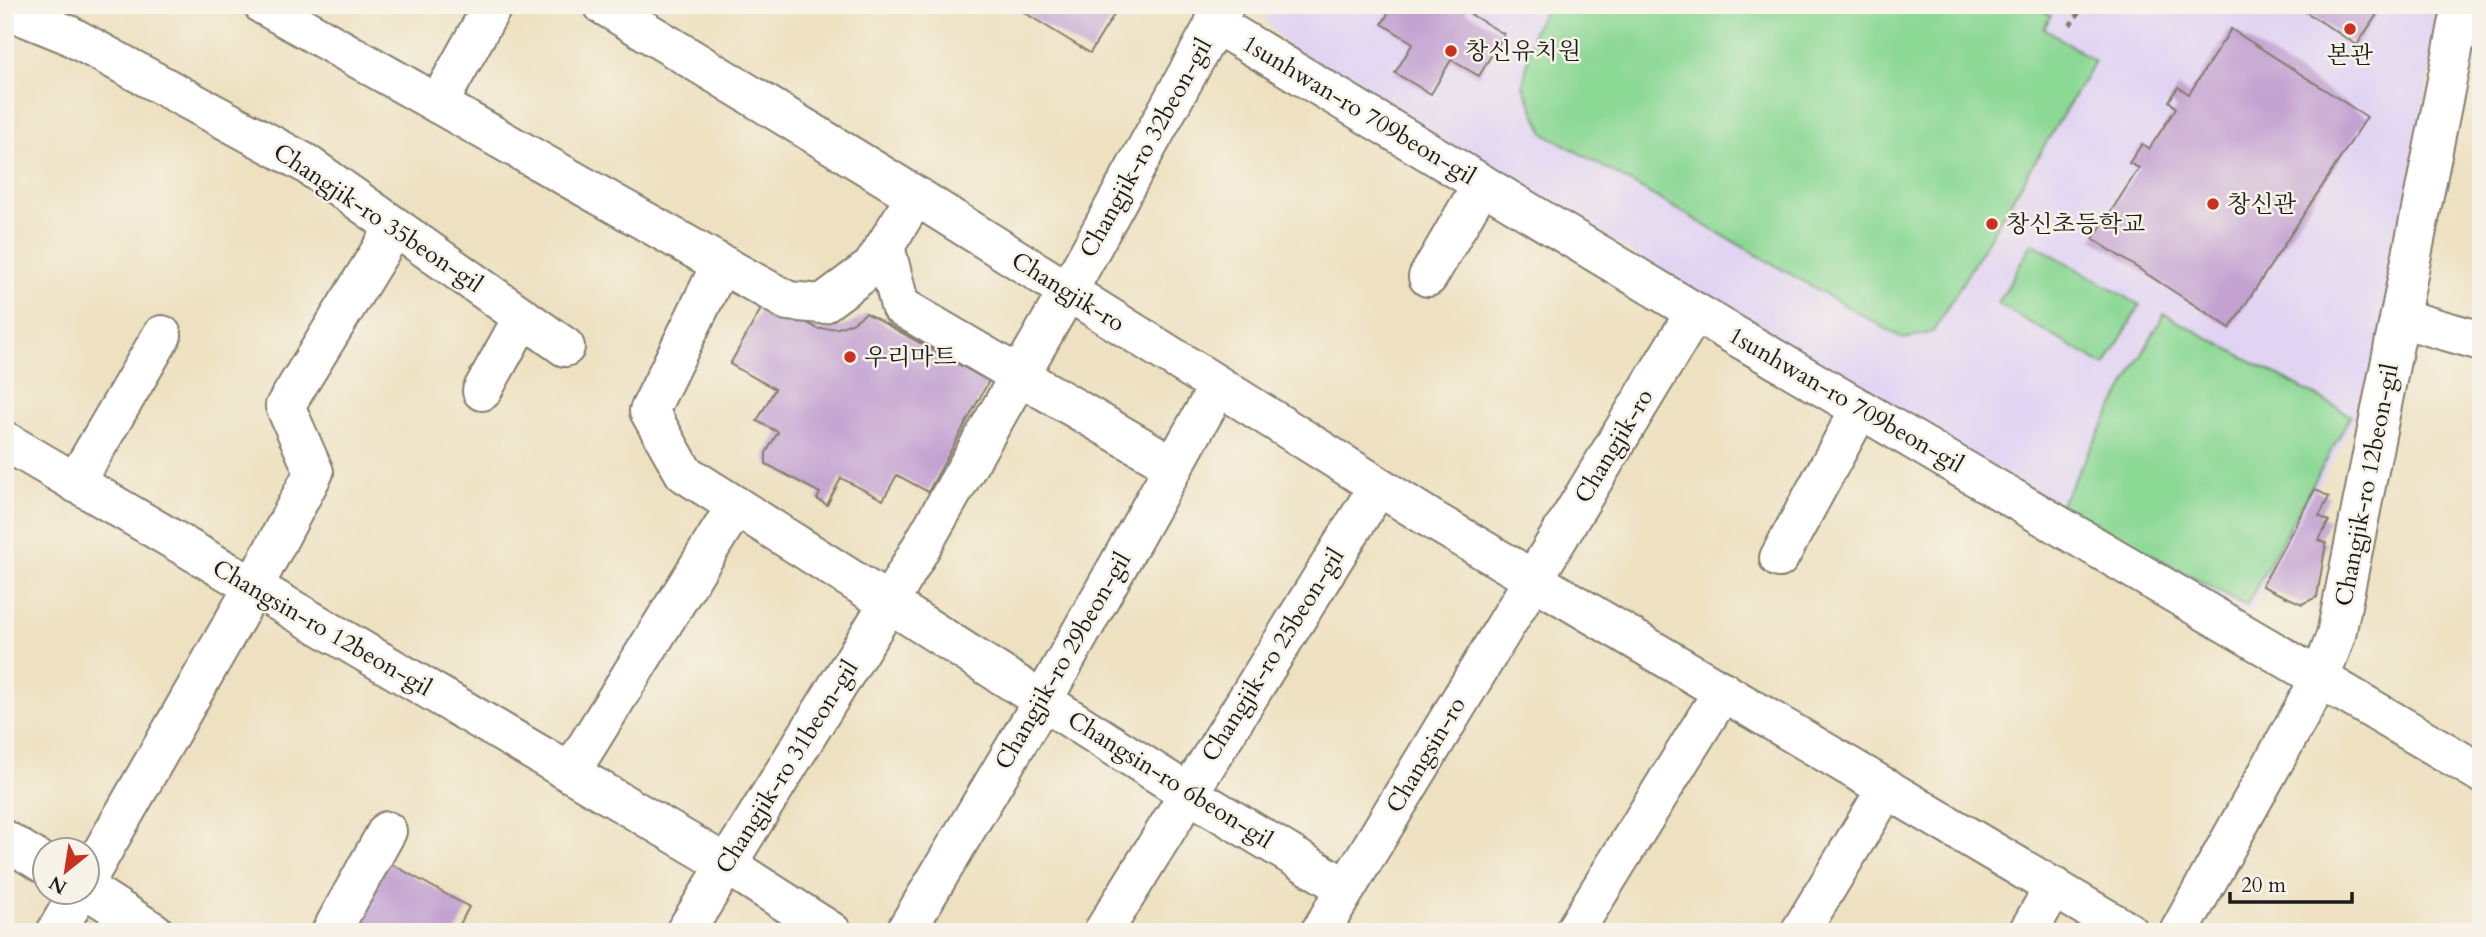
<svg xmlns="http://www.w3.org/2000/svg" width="2486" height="937" viewBox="0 0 2486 937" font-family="Cardo,'Noto Serif KR',serif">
<rect width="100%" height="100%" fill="#f7f3e8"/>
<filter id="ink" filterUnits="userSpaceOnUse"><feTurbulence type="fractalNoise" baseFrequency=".0143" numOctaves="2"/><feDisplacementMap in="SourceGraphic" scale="14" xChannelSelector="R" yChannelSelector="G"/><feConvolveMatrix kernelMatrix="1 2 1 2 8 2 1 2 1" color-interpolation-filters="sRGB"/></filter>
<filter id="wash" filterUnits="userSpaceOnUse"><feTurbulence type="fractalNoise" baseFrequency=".00686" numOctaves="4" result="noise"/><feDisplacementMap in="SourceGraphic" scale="28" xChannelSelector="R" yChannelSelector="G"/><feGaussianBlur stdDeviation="1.57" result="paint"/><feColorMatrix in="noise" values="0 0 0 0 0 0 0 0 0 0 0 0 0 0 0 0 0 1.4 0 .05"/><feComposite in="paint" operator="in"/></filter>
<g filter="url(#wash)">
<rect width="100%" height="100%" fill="#eee1c1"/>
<polygon fill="#e1d4f3" points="1274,5 2443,5 2369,394 2250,615 1935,433 1295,53 1265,21"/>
<g fill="#8cd895" stroke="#547a58" stroke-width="2">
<polygon points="1548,5 2034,5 2051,16 2044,28 2095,61 1933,332 1904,339 1544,133 1523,86 1533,31"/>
<polygon points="2032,243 2140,305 2105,366 1998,304"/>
<polygon points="2164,314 2351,415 2246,606 2060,505"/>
</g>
<g id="blocks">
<g fill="#c3a2d1">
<polygon points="1012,5 1120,5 1090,53"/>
<polygon points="1393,5 1469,5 1465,11 1504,34 1479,76 1451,60 1431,94 1395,73 1413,43 1382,24"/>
<polygon points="2311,5 2383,5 2357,45 2306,12"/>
<polygon points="2231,29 2367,117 2230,328 2093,239 2139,168 2129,163 2142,144 2149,149 2176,108 2169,101 2178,87 2189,94"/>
<polygon points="766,300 818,329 838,328 852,323 866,313 989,381 928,492 897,475 883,500 841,478 827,505 817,499 820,493 766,464 766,453 778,432 757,421 775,389 730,364"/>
<polygon points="2315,489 2329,497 2319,516 2329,521 2319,540 2326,543 2317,597 2302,604 2262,586"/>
<polygon points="386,861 469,907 456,932 348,932"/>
</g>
</g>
</g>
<g filter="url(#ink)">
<use href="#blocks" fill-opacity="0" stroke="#857e6e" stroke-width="2"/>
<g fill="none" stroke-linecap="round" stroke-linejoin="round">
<defs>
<g id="minor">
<polyline points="263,5 721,264 649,411 684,473 1188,793 1346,888"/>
<polyline points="603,5 916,196 1431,519 2129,932"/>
<polyline points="5,9 67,34 305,163 565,347"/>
<polyline points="1214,23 1695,312 2481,773"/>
<polyline points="438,104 493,5"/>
<polyline points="885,246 900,306 1174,466"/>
<polyline points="721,264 788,301 822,304 872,267 916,196"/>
<polyline points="1428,277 1482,184"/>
<polyline points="2400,318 2481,341"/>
<polyline points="482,391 523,317"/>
<polyline points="5,441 726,864 832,932"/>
<polyline points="75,483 162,335"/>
<polyline points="1779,558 1860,409"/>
<polyline points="570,773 736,506"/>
<polyline points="5,840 46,865"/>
<polyline points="88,877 253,588 314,472 285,406 395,227"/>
<polyline points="88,890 154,932"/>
<polyline points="56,932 79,892"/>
<polyline points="331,932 387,831"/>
<polyline points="685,932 889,603 1068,291 1225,5"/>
<polyline points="905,932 1043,700 1218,387"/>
<polyline points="1103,932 1378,487"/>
<polyline points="1320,932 1695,312"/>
<polyline points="1574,932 1723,691"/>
<polyline points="1800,932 1887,788"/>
<polyline points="2028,932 2054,887"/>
<polyline points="2179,932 2320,679 2336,635 2462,5"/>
</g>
</defs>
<use href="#minor" stroke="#857e6e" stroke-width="42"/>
<polyline stroke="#857e6e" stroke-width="4.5" stroke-dasharray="5 5" stroke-linecap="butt" points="2070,25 2085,5"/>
<use href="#minor" stroke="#fff" stroke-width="38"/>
</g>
</g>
<g fill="#c8321e" stroke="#f7f3e8" stroke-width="2.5">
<circle cx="2350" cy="29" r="7"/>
<circle cx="1451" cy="51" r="7"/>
<circle cx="2213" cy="204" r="7"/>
<circle cx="1992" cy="224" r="7"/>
<circle cx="850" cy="357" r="7"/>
</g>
<g text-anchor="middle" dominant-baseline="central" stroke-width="5" stroke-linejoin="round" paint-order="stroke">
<g font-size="24" fill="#1c1c1c" stroke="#f7f3e8" text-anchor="start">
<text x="1465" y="51">창신유치원</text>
<text x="2350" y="55" text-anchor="middle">본관</text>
<text x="2227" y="204">창신관</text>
<text x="2006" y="224">창신초등학교</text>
<text x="864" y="357">우리마트</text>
</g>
<g font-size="24" fill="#1c1c1c" stroke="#f7f3e8">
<text transform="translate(1359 110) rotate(31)">1sunhwan-ro 709beon-gil</text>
<text transform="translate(1146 148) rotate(-61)">Changjik-ro 32beon-gil</text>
<text transform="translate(378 218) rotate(34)">Changjik-ro 35beon-gil</text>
<text transform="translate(1068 292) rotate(32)">Changjik-ro</text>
<text transform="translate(1846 400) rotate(30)">1sunhwan-ro 709beon-gil</text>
<text transform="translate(1614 446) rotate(-59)">Changjik-ro</text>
<text transform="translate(2367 485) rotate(-79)">Changjik-ro 12beon-gil</text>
<text transform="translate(322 628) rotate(30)">Changsin-ro 12beon-gil</text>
<text transform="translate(1273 655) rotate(-58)">Changjik-ro 25beon-gil</text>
<text transform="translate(1063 661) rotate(-60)">Changjik-ro 29beon-gil</text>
<text transform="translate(1426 755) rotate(-59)">Changsin-ro</text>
<text transform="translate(787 767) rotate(-58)">Changjik-ro 31beon-gil</text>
<text transform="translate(1170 780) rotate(32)">Changsin-ro 6beon-gil</text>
</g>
</g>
<rect width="2486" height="937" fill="none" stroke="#f7f3e8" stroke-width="28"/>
<g transform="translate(66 871) rotate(210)"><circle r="33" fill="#f7f3e8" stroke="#9f9d96" stroke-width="2"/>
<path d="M0-5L12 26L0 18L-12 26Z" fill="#c8321e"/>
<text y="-10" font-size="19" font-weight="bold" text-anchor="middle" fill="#1c1c1c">N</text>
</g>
<path d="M2230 892v10h122v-10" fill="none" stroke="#1c1c1c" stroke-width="3.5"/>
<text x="2241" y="892" font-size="21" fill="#1c1c1c" stroke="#f7f3e8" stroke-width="5" paint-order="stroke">20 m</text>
</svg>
